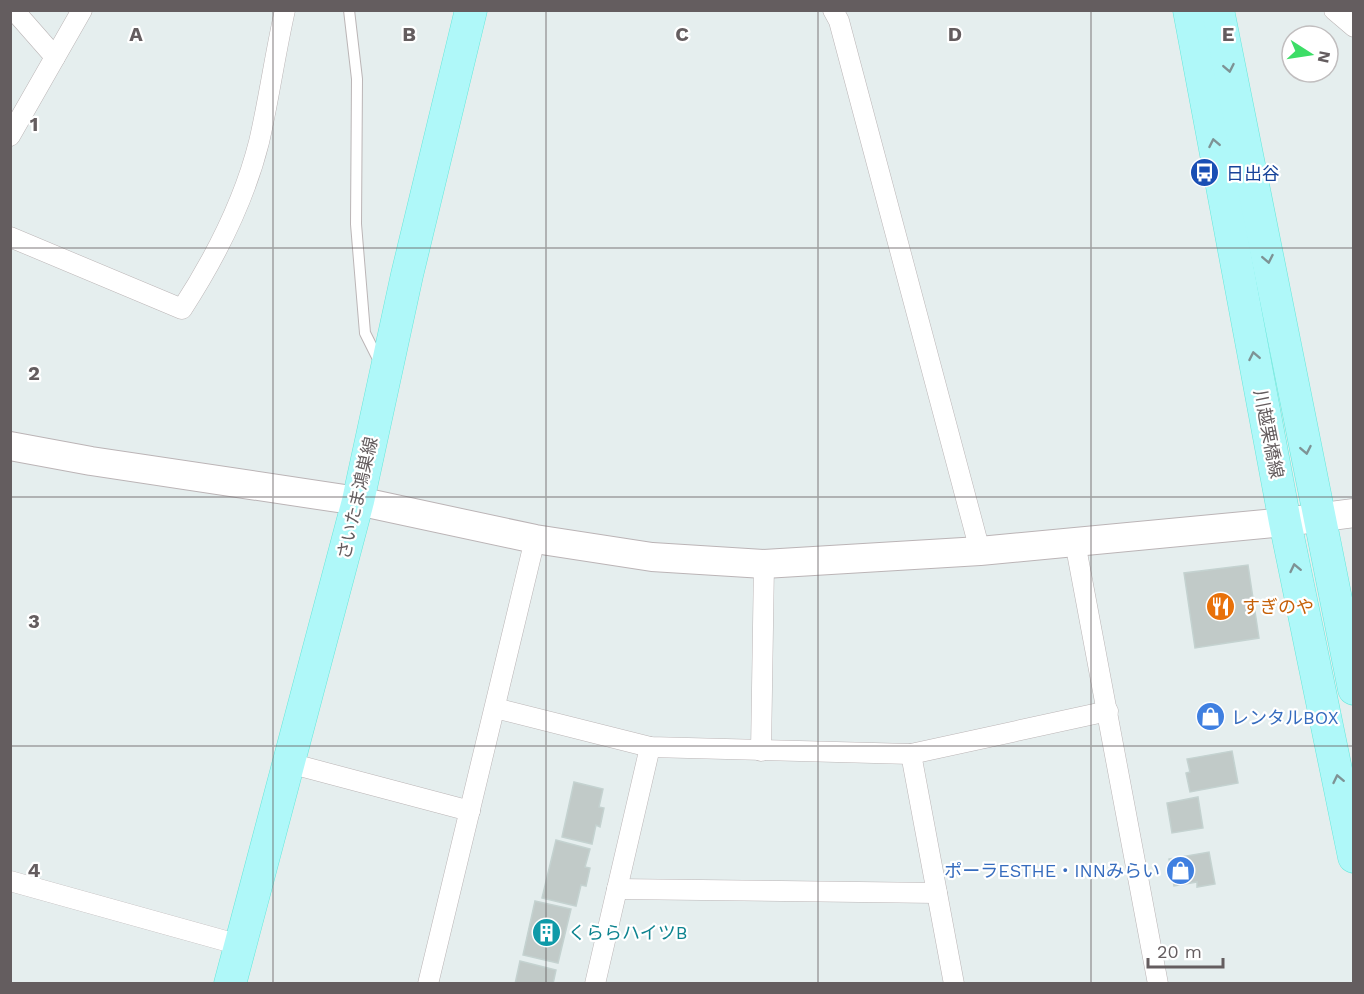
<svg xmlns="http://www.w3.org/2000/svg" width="1364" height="994" viewBox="0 0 1364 994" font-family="'Work Sans','Noto Sans JP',sans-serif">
<rect width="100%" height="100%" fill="#e5eeee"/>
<g fill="#c1cac8" stroke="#c4d2d0" stroke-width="1.5">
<polygon points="1248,565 1259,638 1195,648 1184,573"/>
<polygon points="1232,751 1238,783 1190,792 1186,773 1190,772 1187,759"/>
<polygon points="574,782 603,789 599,807 604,808 600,827 596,825 592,844 562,837"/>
<polygon points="1198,797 1203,828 1172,833 1167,803"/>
<polygon points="556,840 590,849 585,867 590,868 586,886 581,885 576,906 542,898"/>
<polygon points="1209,852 1215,884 1197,887 1197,882 1174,886 1169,859"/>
<polygon points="535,901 571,909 558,963 523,955"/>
<polygon points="520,961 556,970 553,984 515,984"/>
</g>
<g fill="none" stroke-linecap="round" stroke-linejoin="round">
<defs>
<polyline id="lane" points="349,10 357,79 356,224 365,333 380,363"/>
<g id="street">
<polyline points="17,10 19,16 55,57"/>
<polyline points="833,10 839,21 980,551"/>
<polyline points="1334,10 1354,27"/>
<polyline points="10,136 82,10"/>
<path d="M10 237 182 309C215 258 244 202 259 142 269 99 275 54 285 10"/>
<polyline points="1075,542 1158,984"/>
<polyline points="495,708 650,747 911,754 1108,711"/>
<polyline points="761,751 764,564"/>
<polyline points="911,754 954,984"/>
<polyline points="289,763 470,811"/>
<polyline points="10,881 240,945"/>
<polyline points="617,889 937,893"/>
<polyline points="428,984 535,539"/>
<polyline points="595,984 650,747"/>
</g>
<polyline id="secondary" points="10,446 91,461 358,501 535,539 652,557 764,564 980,551 1285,522 1354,513"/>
<g id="primary">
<polyline points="1189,10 1285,522 1354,857"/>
<polyline points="1218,10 1354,689"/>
<polyline points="230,984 358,501 407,275 471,10"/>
</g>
</defs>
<use href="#lane" stroke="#bbb5b6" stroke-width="12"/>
<use href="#street" stroke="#bbb5b6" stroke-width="21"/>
<use href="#secondary" stroke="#bbb4b6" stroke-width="30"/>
<use href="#primary" stroke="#65e7da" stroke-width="33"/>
<use href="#lane" stroke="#fff" stroke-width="10"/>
<use href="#street" stroke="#fff" stroke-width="20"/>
<use href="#secondary" stroke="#fff" stroke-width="28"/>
<use href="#primary" stroke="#aff8f9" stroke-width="32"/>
</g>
<defs><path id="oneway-chevron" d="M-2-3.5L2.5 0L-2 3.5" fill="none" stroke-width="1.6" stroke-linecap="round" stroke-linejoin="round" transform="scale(1.5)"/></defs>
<g stroke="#7e9395">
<use href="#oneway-chevron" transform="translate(1229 68) rotate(79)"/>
<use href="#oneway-chevron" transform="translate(1214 143) rotate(-101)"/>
<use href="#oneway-chevron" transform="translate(1268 259) rotate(79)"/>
<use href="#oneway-chevron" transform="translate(1254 356) rotate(-101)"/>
<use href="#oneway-chevron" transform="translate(1306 450) rotate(79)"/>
<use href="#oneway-chevron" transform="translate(1295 568) rotate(-102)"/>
<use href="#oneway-chevron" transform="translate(1338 779) rotate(-102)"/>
</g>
<path fill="none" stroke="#645d5f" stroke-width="1.5" stroke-opacity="0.55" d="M273 10V984M546 10V984M818 10V984M1091 10V984M10 248H1354M10 497H1354M10 746H1354"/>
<defs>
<symbol id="bus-disc" viewBox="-11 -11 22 22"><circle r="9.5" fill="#1a4fb4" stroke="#fff"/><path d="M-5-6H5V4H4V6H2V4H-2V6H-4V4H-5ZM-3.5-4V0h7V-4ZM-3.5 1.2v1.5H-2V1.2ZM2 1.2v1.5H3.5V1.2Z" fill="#fff"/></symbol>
<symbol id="restaurant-disc" viewBox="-11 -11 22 22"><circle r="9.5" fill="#e8710a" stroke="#fff"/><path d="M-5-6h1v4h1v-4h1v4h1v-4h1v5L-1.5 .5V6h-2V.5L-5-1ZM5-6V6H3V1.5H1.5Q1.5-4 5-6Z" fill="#fff"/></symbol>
<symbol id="shop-disc" viewBox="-11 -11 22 22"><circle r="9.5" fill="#3f7fe0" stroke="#fff"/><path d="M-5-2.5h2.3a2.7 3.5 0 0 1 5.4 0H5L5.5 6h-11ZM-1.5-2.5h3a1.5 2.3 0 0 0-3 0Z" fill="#fff"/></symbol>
<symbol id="building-disc" viewBox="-11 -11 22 22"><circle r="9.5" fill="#0f9aa8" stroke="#fff"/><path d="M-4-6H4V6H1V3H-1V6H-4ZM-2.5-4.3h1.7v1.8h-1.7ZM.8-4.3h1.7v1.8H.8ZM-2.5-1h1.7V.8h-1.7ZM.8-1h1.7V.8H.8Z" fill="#fff"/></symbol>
</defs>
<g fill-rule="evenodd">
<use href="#bus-disc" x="1188" y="156" width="33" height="33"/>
<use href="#restaurant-disc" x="1204" y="590" width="33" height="33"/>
<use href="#shop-disc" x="1194" y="700" width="33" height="33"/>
<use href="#shop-disc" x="1164" y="854" width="33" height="33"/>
<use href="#building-disc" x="530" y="916" width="33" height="33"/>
</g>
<g text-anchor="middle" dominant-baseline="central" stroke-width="4.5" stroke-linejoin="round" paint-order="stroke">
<g font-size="18" fill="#164399" stroke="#fff" text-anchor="start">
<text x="1226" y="173">日出谷</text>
</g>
<g font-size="18" fill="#645d5f" stroke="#fff">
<text transform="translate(1269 434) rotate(79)">川越栗橋線</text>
<text transform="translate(357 498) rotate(-77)">さいたま鴻巣線</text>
</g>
<g font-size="18" fill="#c56008" stroke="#fff" text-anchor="start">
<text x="1242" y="606">すぎのや</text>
</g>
<g font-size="18" fill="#366cbe" stroke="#fff" text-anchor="start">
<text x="1231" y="717">レンタルBOX</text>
<text x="1160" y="870" text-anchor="end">ポーラESTHE・INNみらい</text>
</g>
<g font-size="18" fill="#0d838f" stroke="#fff" text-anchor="start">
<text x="568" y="932">くららハイツB</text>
</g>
</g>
<g font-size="20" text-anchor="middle" font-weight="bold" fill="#645d5f" stroke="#fff" stroke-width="4.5" stroke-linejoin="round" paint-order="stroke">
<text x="136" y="41">A</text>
<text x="409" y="41">B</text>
<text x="682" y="41">C</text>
<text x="955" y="41">D</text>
<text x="1228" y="41">E</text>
<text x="34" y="131">1</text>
<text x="34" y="380">2</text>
<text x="34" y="628">3</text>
<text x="34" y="877">4</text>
</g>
<rect width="1364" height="994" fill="none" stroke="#645d5f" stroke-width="24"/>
<g transform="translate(1310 54) rotate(102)"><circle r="28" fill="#ffffff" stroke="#c1bebf" stroke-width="1.5"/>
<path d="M0-4.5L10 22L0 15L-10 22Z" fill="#3cdd66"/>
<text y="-9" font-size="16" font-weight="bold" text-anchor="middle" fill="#645d5f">N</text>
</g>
<path d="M1148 958v9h75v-9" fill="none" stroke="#645d5f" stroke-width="3"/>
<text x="1157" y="958" font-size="18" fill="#645d5f" stroke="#ffffff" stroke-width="4.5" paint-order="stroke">20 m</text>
</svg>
